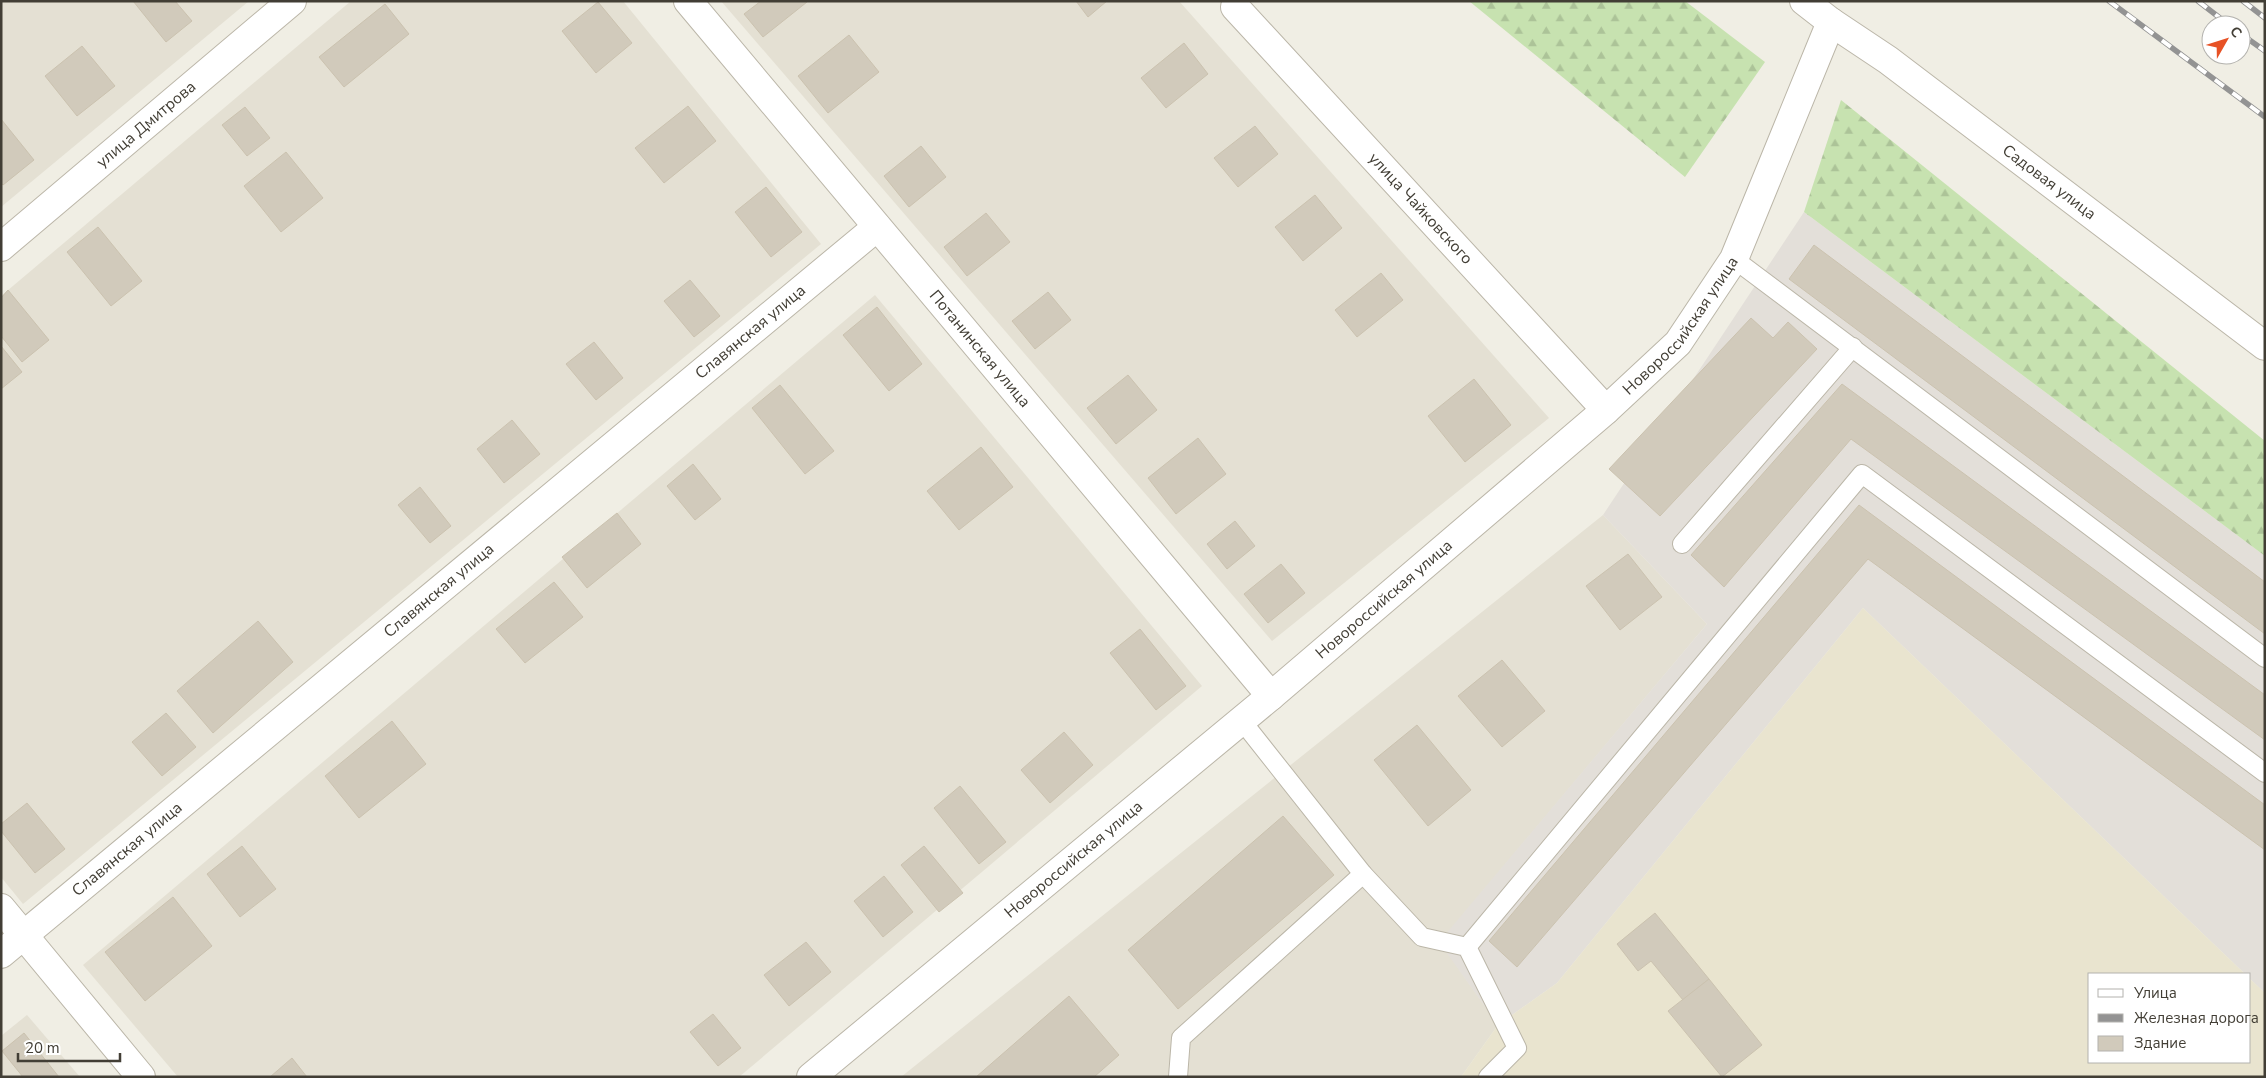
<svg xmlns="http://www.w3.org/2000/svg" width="2266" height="1078" viewBox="0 0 2266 1078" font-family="'Nunito Sans',sans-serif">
<defs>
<pattern id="forest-firs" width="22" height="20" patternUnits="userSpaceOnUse" patternTransform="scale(1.25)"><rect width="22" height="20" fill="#c7e2b0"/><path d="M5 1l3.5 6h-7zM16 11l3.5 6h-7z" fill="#acc398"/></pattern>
</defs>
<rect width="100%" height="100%" fill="#f0eee4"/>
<g fill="#e4e0d3">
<polygon points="1,1 249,1 1,207"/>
<polygon points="351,1 623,1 821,244 23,904 1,877 1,296"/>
<polygon points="721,1 1179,1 1549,418 1272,641"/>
<polygon points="875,295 1202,686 739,1077 178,1077 83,965"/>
<polygon points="1603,515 1707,624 1440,942 1498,1025 1461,1077 901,1077"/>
<polygon points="27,1015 80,1077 1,1077 1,1036"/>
</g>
<polygon fill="#e3dfd9" points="1804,212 2265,556 2265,993 2250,979 2250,974 2245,974 1863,608 1557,983 1498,1025 1439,942 1707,624 1603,515"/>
<polygon fill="#e9e4cf" points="1863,608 2245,974 2090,974 2090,1062 2250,1062 2250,979 2265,993 2265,1077 1461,1077 1498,1025 1557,983"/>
<g fill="url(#forest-firs)">
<polygon points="1469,1 1685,1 1765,62 1685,177"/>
<polygon points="1841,100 2265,441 2265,556 1804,212"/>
</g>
<g fill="#d1cabb" stroke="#cbc2af">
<polygon points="133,1 175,1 192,21 166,42"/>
<polygon points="761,1 806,1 807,2 763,37 744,14"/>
<polygon points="1076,1 1107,1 1088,17"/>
<polygon points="598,2 632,43 596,73 562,31"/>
<polygon points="385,4 409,34 344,87 319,57"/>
<polygon points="849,35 879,72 828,113 798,76"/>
<polygon points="1184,43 1208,74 1166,108 1141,78"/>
<polygon points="82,46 115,86 77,116 45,76"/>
<polygon points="688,106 716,141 664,183 635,148"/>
<polygon points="245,107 270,138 247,156 222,125"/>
<polygon points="1,119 34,160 3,185 1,183"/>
<polygon points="1255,126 1278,154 1238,187 1214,158"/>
<polygon points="921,146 946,177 909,207 884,176"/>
<polygon points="286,152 323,198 281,232 244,186"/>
<polygon points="766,187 802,232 771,257 735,212"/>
<polygon points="1315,195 1342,228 1303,261 1275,227"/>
<polygon points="986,213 1010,242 967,276 944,247"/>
<polygon points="98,227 142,281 111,306 67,252"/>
<polygon points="1814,245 2265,582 2265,634 1789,279"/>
<polygon points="1381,273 1403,300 1357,337 1335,310"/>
<polygon points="690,280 720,316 694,337 664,301"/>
<polygon points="8,290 49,340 22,362 1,336 1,298"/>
<polygon points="1048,292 1071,320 1035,349 1012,321"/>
<polygon points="877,307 922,364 889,391 843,335"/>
<polygon points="1751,318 1773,338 1788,322 1817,349 1660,516 1609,469"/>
<polygon points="594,342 623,378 596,400 566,364"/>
<polygon points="1,346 22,372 1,389"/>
<polygon points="1128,375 1157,410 1116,444 1087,408"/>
<polygon points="1474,379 1511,425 1465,462 1428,416"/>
<polygon points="1842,384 2265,695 2265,740 1851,439 1724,587 1691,555"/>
<polygon points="780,385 834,451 805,474 752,408"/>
<polygon points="512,420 540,454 504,483 477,449"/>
<polygon points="1198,438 1226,474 1176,514 1148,478"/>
<polygon points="981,447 1013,487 959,530 927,491"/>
<polygon points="693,464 721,499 695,520 667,486"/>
<polygon points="420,487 451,526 430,543 398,505"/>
<polygon points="1859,505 2265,805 2265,850 1868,559 1517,967 1489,941"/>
<polygon points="617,513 641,544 587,588 562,557"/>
<polygon points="1235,521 1255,546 1227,569 1207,544"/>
<polygon points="1628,554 1662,597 1620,630 1586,586"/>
<polygon points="1281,564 1305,593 1268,623 1244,594"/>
<polygon points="554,582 583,617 525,663 496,629"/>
<polygon points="258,621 293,662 213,733 177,691"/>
<polygon points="1140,629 1186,686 1156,710 1110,653"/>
<polygon points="1502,660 1545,711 1502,747 1458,696"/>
<polygon points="166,713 196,747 162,776 132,742"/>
<polygon points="392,721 426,764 359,818 325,776"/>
<polygon points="1417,725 1471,790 1428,826 1374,760"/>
<polygon points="1064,732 1093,765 1050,803 1021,770"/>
<polygon points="960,786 1006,842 979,864 934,808"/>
<polygon points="27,803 65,849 35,873 1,831 1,824"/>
<polygon points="1283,816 1334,875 1178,1009 1128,950"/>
<polygon points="242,846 276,889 240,917 207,874"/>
<polygon points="924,846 963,893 939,912 901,865"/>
<polygon points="884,876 913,912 883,937 854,901"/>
<polygon points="173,897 212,946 145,1001 105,952"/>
<polygon points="1655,913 1709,979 1683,1000 1651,961 1638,971 1617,944"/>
<polygon points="806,942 831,972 789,1006 764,975"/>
<polygon points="1709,979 1762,1045 1722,1077 1668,1011"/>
<polygon points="1069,996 1119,1055 1094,1077 976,1077"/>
<polygon points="713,1014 741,1048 718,1066 690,1032"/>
<polygon points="24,1033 59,1077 23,1077 2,1051"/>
<polygon points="292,1058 307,1077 270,1077"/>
</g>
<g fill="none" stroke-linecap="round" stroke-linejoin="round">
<defs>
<g id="lane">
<polyline points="1734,259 2265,658"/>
<polyline points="1682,544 1853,347"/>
<polyline points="1242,721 1363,874 1422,937 1467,947 1517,1048 1488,1077"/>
<polyline points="1467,947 1862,474 2265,773"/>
<polyline points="1178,1077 1181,1038 1363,874"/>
</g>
<g id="street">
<path id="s1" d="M688 1 1271 696"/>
<path id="s2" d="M1804 1 1831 22 1888 60 2265 346"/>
<path id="s3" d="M1235 7 1606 410"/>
<path id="s4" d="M1 247 292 1"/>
<polyline points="1,908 141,1077"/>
<path id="s5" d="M1 954 877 227"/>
<path id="s6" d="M811 1077 1271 696 1606 410 1678 343 1734 259 1831 22"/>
</g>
</defs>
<use href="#lane" stroke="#bbb6a8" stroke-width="20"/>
<use href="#street" stroke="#bbb6a8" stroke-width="30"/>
<use href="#lane" stroke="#fff" stroke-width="18"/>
<use href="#street" stroke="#fff" stroke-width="28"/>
<defs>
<g id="rail">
<polyline points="2109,1 2265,117"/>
<polyline points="2198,1 2229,25"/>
<polyline points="2243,1 2265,18"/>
<polyline points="2241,34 2265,51"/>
</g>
</defs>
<use href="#rail" stroke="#939393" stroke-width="5.5"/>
<use href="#rail" stroke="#fff" stroke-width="4" stroke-dasharray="11" stroke-linecap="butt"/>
</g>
<g text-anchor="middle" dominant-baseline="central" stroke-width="5" stroke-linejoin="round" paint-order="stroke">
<g font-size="16" fill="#423e35" stroke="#fff">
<text stroke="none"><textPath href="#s4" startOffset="190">улица Дмитрова</textPath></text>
<text stroke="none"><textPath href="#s2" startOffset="305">Садовая улица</textPath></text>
<text stroke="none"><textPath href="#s3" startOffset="274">улица Чайковского</textPath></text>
<text stroke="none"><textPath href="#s6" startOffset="1151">Новороссийская улица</textPath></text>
<text stroke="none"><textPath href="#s5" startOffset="974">Славянская улица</textPath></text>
<text stroke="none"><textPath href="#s1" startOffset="454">Потанинская улица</textPath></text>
<text stroke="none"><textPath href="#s5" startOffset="569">Славянская улица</textPath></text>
<text stroke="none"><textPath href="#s6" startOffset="746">Новороссийская улица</textPath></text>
<text stroke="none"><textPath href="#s5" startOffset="164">Славянская улица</textPath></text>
<text stroke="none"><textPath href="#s6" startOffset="341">Новороссийская улица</textPath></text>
</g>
</g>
<rect width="2266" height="1078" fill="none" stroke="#423e35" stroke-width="5"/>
<rect x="2088" y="973" width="162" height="90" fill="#ffffff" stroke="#b3b2ae"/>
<rect x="2098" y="989" width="25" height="8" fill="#ffffff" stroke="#b3b2ae"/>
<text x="2134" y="998" font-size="15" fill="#423e35">Улица</text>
<rect x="2098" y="1014" width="25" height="8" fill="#939393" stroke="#b3b2ae"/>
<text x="2134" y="1023" font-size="15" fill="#423e35">Железная дорога</text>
<rect x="2098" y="1036" width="25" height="15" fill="#d1cabb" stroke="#b3b2ae"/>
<text x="2134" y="1048" font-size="15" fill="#423e35">Здание</text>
<g transform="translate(2226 40) rotate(51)"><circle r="24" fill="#ffffff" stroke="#b3b2ae"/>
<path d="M0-4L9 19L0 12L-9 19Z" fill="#e75225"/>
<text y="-8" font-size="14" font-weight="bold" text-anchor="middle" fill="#423e35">С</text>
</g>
<path d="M18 1053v8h102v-8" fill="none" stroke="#423e35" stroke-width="2.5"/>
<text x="25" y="1053" font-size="15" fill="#423e35" stroke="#ffffff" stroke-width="4" paint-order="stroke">20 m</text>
</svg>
